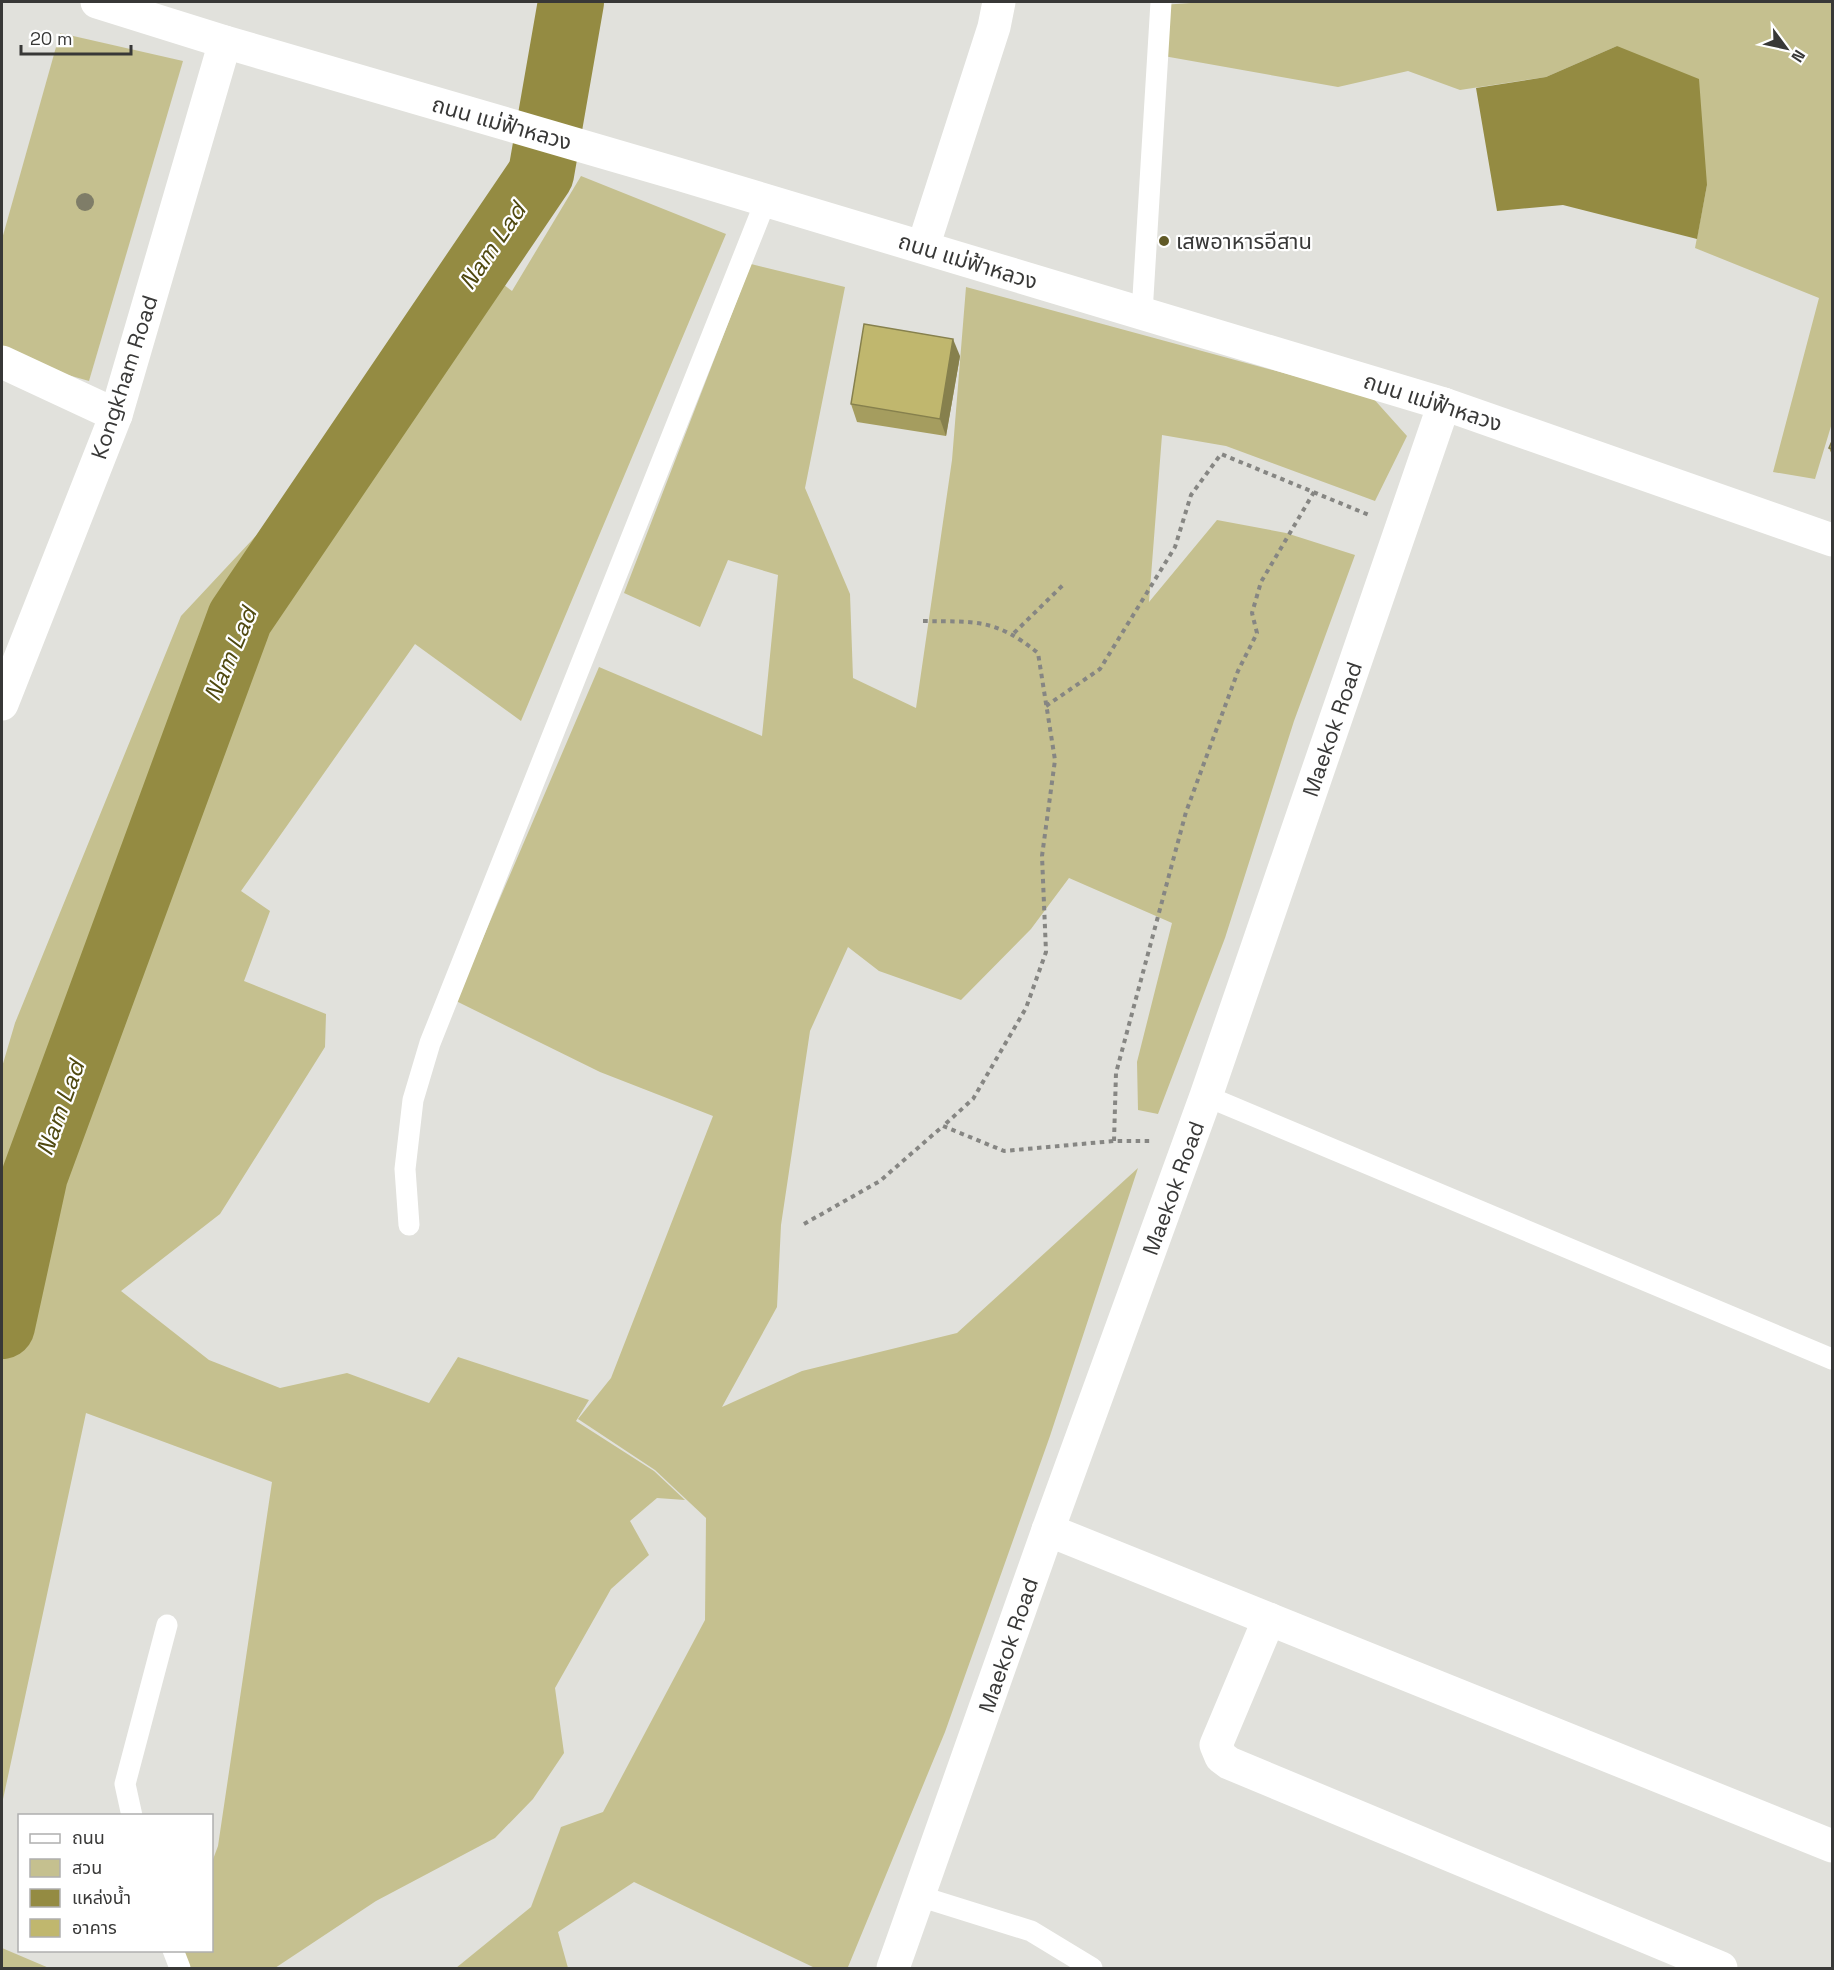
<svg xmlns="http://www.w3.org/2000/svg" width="1834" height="1970" viewBox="0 0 1834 1970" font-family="'Space Grotesk','Noto Sans Thai',sans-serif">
<rect width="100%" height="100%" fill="#e1e1dc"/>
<g fill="#c5c08f">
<polygon points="1206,2 1832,2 1832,423 1815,479 1773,472 1819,298 1695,248 1707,185 1617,46 1546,77 1460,90 1408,71 1338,87 1158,55 1161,5"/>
<polygon points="60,33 183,61 89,381 2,356 2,239"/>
<polygon points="581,176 726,234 521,721 415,644 241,891 270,911 244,981 326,1014 325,1047 220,1214 121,1291 209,1360 280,1388 347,1373 429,1403 458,1357 589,1400 576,1421 654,1471 685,1500 657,1498 630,1521 649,1555 611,1589 555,1688 564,1753 533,1799 495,1838 376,1901 275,1968 180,1968 176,1951 212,1950 212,1862 218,1846 272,1482 86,1413 2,1804 2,1067 15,1023 181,616 338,448 463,253 512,291"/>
<polygon points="751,264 845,287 805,488 850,594 853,678 916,708 952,460 966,287 1372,397 1407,436 1375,501 1226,446 1162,435 1149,602 1217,520 1286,533 1355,555 1294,721 1225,938 1158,1114 1138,1110 1137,1062 1172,923 1069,878 1031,929 961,1000 879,971 848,947 810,1031 781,1225 777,1307 722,1407 802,1371 957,1333 1138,1168 1050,1436 945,1732 848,1967 815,1968 634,1882 558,1932 568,1968 456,1968 531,1907 561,1827 603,1812 705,1620 706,1518 655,1470 578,1419 611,1378 713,1116 600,1072 456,1001 599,667 762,736 778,575 728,560 700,627 624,593"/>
<polygon points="2,1948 49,1968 2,1968"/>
</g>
<polygon fill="#948b42" points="1617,46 1699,79 1707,185 1697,239 1563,205 1497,211 1476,88 1546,77"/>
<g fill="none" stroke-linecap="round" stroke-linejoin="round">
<polyline stroke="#948b42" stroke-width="66" points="2,1326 35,1175 240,618 541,174 571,2"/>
<g stroke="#868683" stroke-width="4" stroke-dasharray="4.5 4.5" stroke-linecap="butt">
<path d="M923 621C975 622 995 618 1038 653L1055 760 1042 856 1046 952 1026 1008 973 1099 943 1126"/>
<polyline points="1014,633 1063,585"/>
<polyline points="1046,706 1100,669 1175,547 1191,495 1221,454 1369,515"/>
<polyline points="1114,1141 1116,1073 1186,812 1238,671 1257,633 1252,613 1261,582 1314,492"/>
<polyline points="804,1224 880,1181 943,1126 1004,1151 1114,1141 1153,1141"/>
</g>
<g stroke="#fff" stroke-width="21">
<polyline points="1142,313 1161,2"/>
<polyline points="1206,1096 1832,1359"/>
<polyline points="409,1225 405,1169 413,1100 430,1043 766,200"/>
<polyline points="132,1816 125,1784 167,1625"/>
<polyline points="919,1896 1031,1931 1092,1968"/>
<polyline points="173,1950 180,1968"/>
</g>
<g stroke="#fff" stroke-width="33">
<polyline points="923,247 994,27 999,2"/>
<polyline points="2,362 116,415"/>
<polyline points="1048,1530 1832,1846"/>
<polyline points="1269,1619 1216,1745 1221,1757 1229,1763 1721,1968"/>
</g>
<g stroke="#fff" stroke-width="33">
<polyline points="97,2 225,42 678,174 1444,404 1832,540"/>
<polyline points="2,704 116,415 225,42"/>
<polyline points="893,1968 1048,1530 1206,1096 1444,404"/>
</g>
</g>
<circle fill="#7f7d68" cx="85" cy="202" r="9"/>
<g fill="#a59d5f">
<polygon points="960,356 946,436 857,422 851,404"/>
<polygon points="1833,439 1833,457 1829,448"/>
</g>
<polygon fill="#86804d" points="953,339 960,356 946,436 940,419"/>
<g fill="#c0b76e" stroke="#86804d" stroke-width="1.5">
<polygon points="864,324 953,339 940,419 851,404"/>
<polygon points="1833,439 1833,449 1829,448"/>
</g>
<circle fill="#605926" stroke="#fff" stroke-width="2" cx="1164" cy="241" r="6"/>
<g text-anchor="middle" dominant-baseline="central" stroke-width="4.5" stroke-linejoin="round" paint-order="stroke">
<g font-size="22" fill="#383837" stroke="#fff">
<text transform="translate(502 123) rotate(16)">ถนน แม่ฟ้าหลวง</text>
<text transform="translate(968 261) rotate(17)">ถนน แม่ฟ้าหลวง</text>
<text transform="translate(124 377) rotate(-72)">Kongkham Road</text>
<text transform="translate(1433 402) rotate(18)">ถนน แม่ฟ้าหลวง</text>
<text transform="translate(1332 729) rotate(-71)">Maekok Road</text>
<text transform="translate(1173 1188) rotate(-70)">Maekok Road</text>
<text transform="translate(1008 1645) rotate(-71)">Maekok Road</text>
</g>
<g font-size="22" fill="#383837" stroke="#fff" text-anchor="start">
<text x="1176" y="241">เสพอาหารอีสาน</text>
</g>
<g font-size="24" font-style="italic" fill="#4f480f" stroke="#fff">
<text transform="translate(492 246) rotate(-56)">Nam Lad</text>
<text transform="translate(230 654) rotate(-67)">Nam Lad</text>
<text transform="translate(60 1108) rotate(-70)">Nam Lad</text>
</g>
</g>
<rect width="1834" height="1970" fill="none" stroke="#383837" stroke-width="6"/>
<rect x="18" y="1814" width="195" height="138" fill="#ffffff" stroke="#afafaf" stroke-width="1.5"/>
<rect x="30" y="1834" width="30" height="9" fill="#ffffff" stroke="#afafaf" stroke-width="1.5"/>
<text x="72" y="1844" font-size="18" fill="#383837">ถนน</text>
<rect x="30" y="1859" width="30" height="18" fill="#c5c08f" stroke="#afafaf" stroke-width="1.5"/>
<text x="72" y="1874" font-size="18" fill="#383837">สวน</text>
<rect x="30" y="1889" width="30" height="18" fill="#948b42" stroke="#afafaf" stroke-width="1.5"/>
<text x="72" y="1904" font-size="18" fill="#383837">แหล่งน้ำ</text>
<rect x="30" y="1919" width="30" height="18" fill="#c0b76e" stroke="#afafaf" stroke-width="1.5"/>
<text x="72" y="1934" font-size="18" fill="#383837">อาคาร</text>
<g transform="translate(1786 48) rotate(123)" stroke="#ffffff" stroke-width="4.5" paint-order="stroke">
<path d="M0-4.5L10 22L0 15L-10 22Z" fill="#383837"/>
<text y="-9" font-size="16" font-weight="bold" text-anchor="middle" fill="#383837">N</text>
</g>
<path d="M21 45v9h110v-9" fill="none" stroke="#383837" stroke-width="3"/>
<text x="30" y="45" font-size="18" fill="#383837" stroke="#ffffff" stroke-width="4.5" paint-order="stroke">20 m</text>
</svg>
